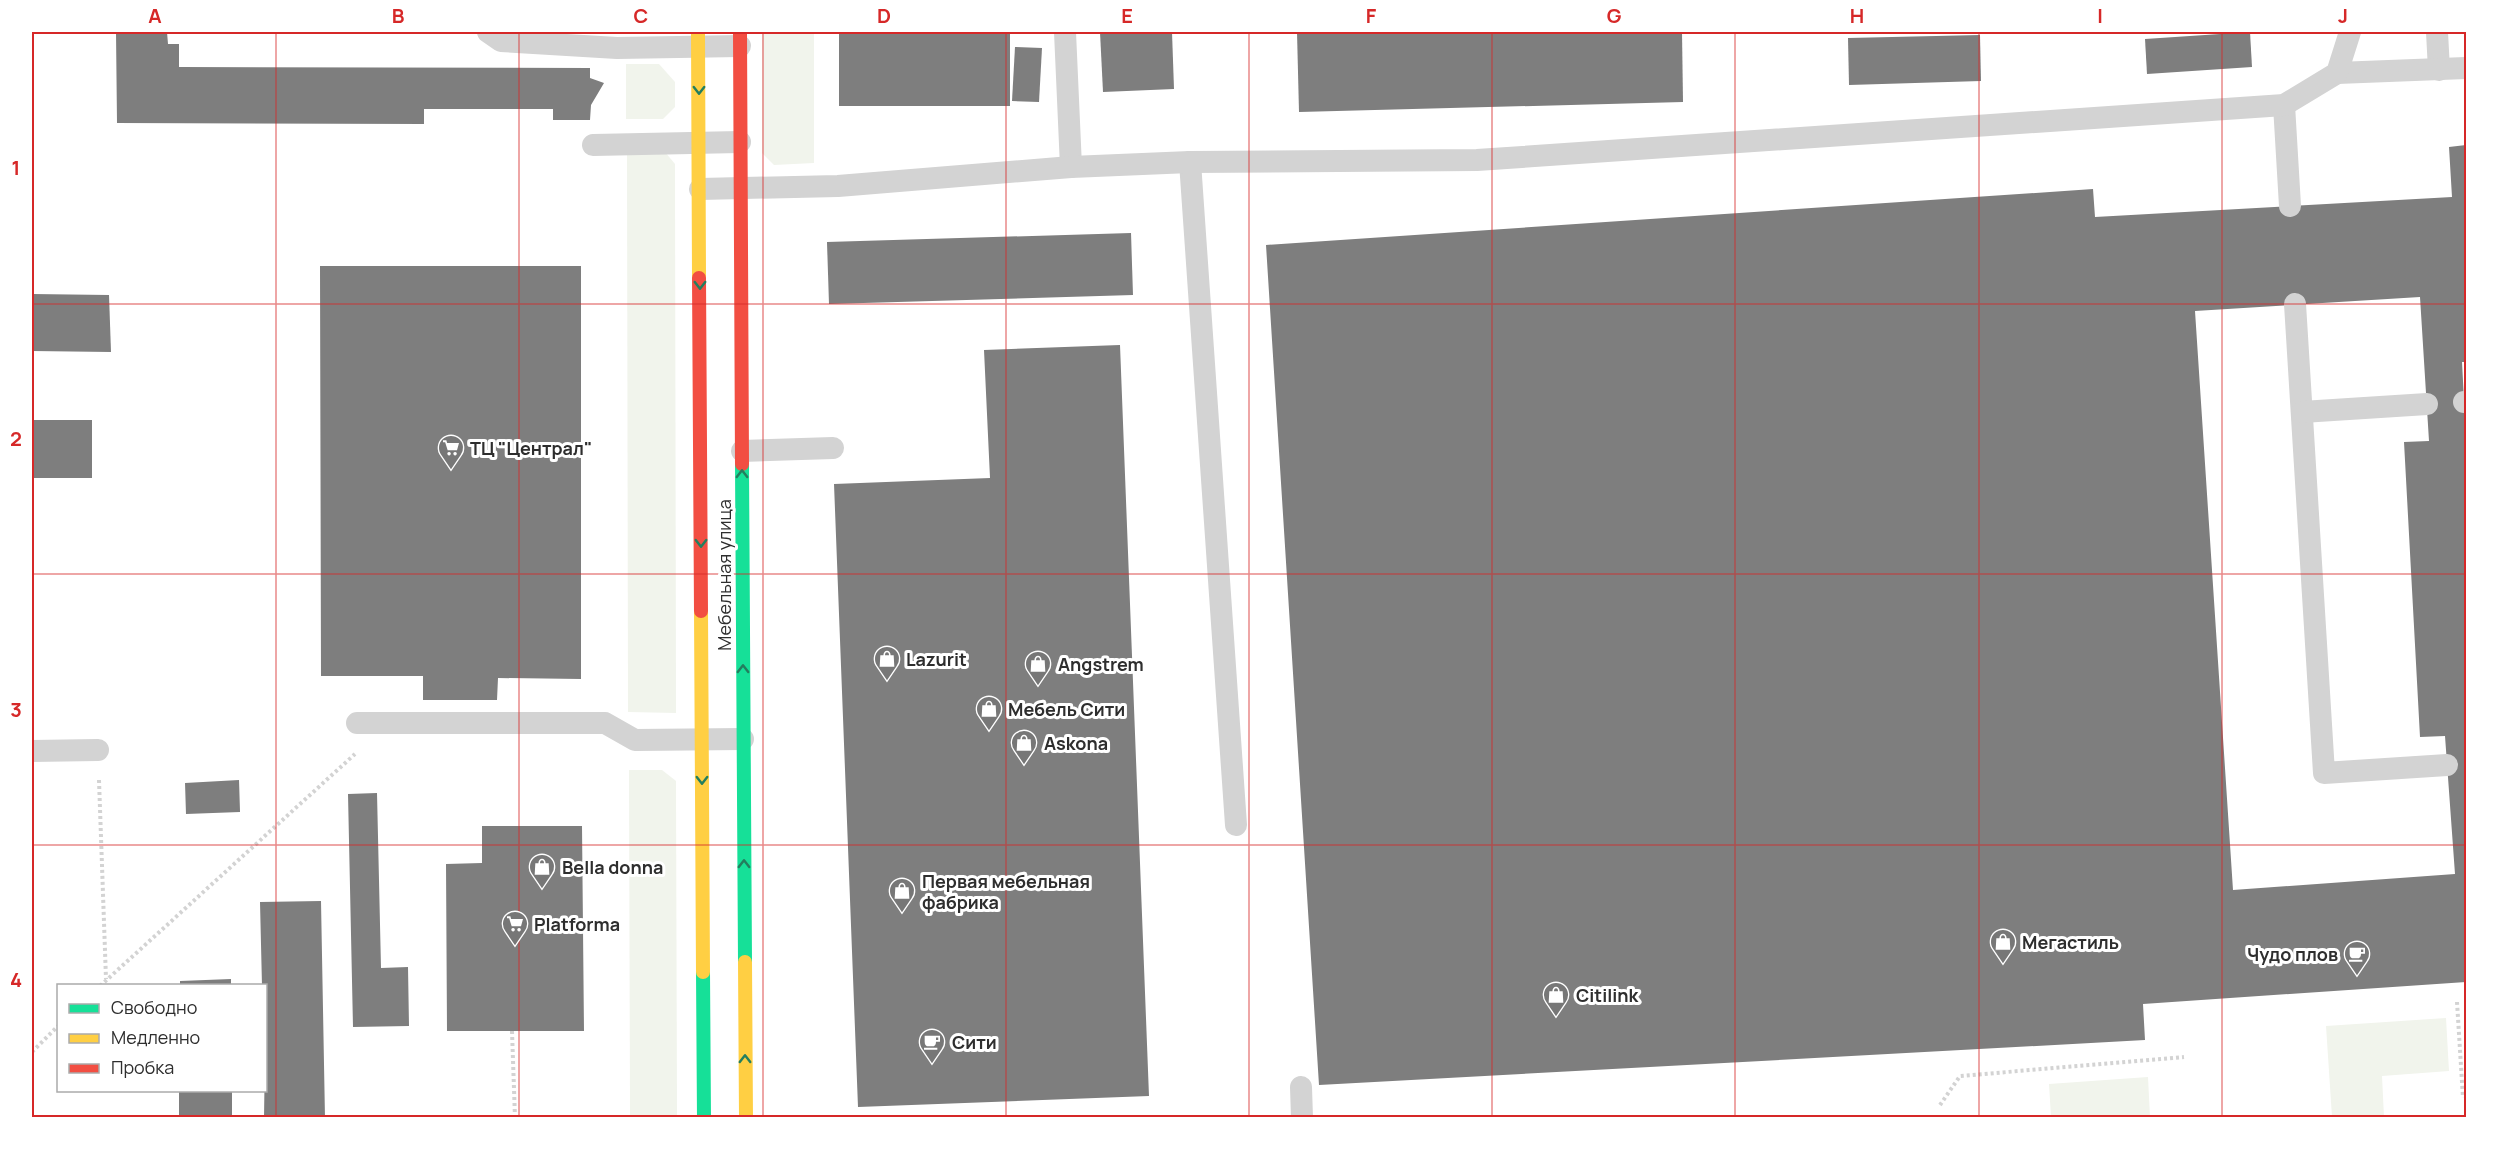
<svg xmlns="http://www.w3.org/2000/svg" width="2498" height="1149" viewBox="0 0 2498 1149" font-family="Manrope,sans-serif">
<rect width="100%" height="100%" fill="#fff"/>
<g fill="#f1f4ec">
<polygon points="762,32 814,32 814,163 774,165 762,153"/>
<polygon points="626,64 659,64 675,82 675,107 663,119 626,119"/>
<polygon points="665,152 675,164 676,713 628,712 627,153"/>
<polygon points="629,770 662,770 676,781 677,1115 630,1116"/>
<polygon points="2446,1018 2449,1071 2382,1076 2384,1117 2332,1117 2326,1026"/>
<polygon points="2148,1077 2150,1117 2051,1117 2049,1084"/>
</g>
<g fill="#7e7e7e" fill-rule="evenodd">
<polygon points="116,32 167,32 168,44 179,44 179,67 590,68 590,78 604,83 591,105 590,120 553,120 553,109 424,109 424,124 117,123"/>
<rect x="839" y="32" width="171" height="74"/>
<polygon points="1100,32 1172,32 1174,89 1103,92"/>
<polygon points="1297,32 1682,32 1683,102 1299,112"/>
<polygon points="2250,32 2252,67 2147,74 2145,39"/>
<polygon points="1980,35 1981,81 1849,85 1848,38"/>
<polygon points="1015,47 1042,48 1039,102 1012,101"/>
<path d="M2466 145V362H2462L2466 438V982L2143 1004 2145 1040 1319 1085 1266 245 2093 189 2095 217 2452 197 2449 147ZM2420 297 2429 441 2404 442 2420 737 2445 736 2455 874 2233 890 2195 311Z"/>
<polygon points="1131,233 1133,295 829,304 827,242"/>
<polygon points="320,266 581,266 581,679 498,678 497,700 423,700 423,676 321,676"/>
<polygon points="32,294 109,295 111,352 32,351"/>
<polygon points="1120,345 1149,1096 858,1107 834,484 990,478 984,350"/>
<rect x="32" y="420" width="60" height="58"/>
<polygon points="239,780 240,812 186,814 185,783"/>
<polygon points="377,793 381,968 408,967 409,1026 353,1027 348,794"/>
<polygon points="482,826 582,826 584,1031 447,1031 446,864 482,863"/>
<polygon points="321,901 325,1118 264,1118 266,986 262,986 260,902"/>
<polygon points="231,979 231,986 180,986 180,981"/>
<rect x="179" y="1090" width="53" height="28"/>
</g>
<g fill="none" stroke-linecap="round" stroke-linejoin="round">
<g stroke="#d3d3d3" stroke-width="4" stroke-dasharray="3 3" stroke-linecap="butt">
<polyline points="99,780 106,979"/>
<polyline points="100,986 355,754"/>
<polyline points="2457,1002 2463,1098"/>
<polyline points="512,1031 515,1118"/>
<polyline points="32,1052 58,1026"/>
<polyline points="1940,1105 1960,1076 2184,1057"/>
</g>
<g stroke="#d3d3d3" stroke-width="22">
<polyline points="488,32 501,41 617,48 740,46"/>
<polyline points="1065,32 1071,167"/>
<polyline points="2437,32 2439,70"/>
<polyline points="2337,73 2466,68"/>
<polyline points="2284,105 2290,206"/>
<polyline points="593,145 740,142"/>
<polyline points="1190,162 1236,825"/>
<polyline points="700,189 838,186 1071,167 1190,162 1477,160 2284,105 2337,73 2350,32"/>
<polyline points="2295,304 2324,773 2447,765"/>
<polyline points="2464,402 2466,402"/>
<polyline points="2302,412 2427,404"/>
<polyline points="742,451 833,448"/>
<polyline points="357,723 605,723 635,740 743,739"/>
<polyline points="32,751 98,750"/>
<polyline points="1301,1087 1302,1118"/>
</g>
<g stroke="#16e098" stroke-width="14">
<polyline points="742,464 745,962"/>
<polyline points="703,972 704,1118"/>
</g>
<g stroke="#ffcf43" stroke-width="14">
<polyline points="698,32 699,278"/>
<polyline points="701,611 703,972"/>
<polyline points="745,962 746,1118"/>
</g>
<g stroke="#f24e42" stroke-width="14">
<polyline points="740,32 742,464"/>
<polyline points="699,278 701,611"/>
</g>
</g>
<defs><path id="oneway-chevron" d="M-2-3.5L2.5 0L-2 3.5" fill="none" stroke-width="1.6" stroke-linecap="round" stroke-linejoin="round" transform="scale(1.5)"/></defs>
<g stroke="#237e5e">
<use href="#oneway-chevron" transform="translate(699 90) rotate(90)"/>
<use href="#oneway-chevron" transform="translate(700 285) rotate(90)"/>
<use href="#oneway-chevron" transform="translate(742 474) rotate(-90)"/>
<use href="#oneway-chevron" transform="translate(701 543) rotate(90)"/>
<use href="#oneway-chevron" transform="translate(743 669) rotate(-90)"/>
<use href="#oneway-chevron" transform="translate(702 780) rotate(90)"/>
<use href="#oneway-chevron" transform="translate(744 864) rotate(-90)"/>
<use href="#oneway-chevron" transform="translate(745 1059) rotate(-90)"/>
</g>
<path fill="none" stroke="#d62828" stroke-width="1.5" stroke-opacity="0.55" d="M276 32V1118M519 32V1118M763 32V1118M1006 32V1118M1249 32V1118M1492 32V1118M1735 32V1118M1979 32V1118M2222 32V1118M32 304H2466M32 574H2466M32 845H2466"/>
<defs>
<symbol id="supermarket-pin" viewBox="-11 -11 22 30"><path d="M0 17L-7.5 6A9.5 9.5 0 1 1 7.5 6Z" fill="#777" stroke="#fff"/><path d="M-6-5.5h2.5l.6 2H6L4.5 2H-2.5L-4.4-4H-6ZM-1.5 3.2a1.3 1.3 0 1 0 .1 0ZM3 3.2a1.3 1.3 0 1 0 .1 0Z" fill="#fff"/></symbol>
<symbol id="shop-pin" viewBox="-11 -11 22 30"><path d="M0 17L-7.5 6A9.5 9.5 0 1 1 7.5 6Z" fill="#777" stroke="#fff"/><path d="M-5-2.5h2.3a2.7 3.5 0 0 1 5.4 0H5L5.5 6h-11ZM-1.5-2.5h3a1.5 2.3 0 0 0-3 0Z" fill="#fff"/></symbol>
<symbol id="cafe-pin" viewBox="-11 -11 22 30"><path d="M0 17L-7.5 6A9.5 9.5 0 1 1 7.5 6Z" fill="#777" stroke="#fff"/><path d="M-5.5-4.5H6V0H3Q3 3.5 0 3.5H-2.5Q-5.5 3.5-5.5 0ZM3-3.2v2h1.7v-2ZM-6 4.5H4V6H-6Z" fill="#fff"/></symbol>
</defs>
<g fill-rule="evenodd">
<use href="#supermarket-pin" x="436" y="433" width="30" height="40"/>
<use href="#shop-pin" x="872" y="644" width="30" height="40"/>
<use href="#shop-pin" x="1023" y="649" width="30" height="40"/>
<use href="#shop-pin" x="974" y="694" width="30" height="40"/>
<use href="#shop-pin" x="1009" y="728" width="30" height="40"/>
<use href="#shop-pin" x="527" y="852" width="30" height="40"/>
<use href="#shop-pin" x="887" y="876" width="30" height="40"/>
<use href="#supermarket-pin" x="500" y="909" width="30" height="40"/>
<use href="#shop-pin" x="1988" y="927" width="30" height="40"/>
<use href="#cafe-pin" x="2342" y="939" width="30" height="40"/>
<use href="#shop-pin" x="1541" y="980" width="30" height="40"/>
<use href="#cafe-pin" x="917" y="1027" width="30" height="40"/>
</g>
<g text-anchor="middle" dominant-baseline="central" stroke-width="6" stroke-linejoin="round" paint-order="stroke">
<g font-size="18" font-weight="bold" fill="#2e2e2e" stroke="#fff" text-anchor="start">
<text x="470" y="448">ТЦ "Централ"</text>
<text x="906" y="659">Lazurit</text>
<text x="1058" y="664">Angstrem</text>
<text x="1008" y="709">Мебель Сити</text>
<text x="1044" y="743">Askona</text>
<text x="562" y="867">Bella donna</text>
<text x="922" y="881">Первая мебельная<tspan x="922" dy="21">фабрика</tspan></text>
<text x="534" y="924">Platforma</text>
<text x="2022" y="942">Мегастиль</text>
<text x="2338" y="954" text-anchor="end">Чудо плов</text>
<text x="1576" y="995">Citilink</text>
<text x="952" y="1042">Сити</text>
</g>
<g font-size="18" fill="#2e2e2e" stroke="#fff">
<text transform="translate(724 575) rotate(-90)">Мебельная улица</text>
</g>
</g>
<rect width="2498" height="1149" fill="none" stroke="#ffffff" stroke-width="66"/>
<rect x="57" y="984" width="210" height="108" fill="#ffffff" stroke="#ababab" stroke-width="1.5"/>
<rect x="69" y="1004" width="30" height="9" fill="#16e098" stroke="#ababab" stroke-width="1.5"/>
<text x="111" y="1014" font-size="18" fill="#2e2e2e">Свободно</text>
<rect x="69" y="1034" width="30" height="9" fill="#ffcf43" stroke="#ababab" stroke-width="1.5"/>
<text x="111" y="1044" font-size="18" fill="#2e2e2e">Медленно</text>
<rect x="69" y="1064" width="30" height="9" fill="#f24e42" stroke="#ababab" stroke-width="1.5"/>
<text x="111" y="1074" font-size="18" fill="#2e2e2e">Пробка</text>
<rect x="33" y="33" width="2432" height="1083" fill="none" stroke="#d62828" stroke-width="2"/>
<g font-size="20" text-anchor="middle" font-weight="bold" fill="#d62828">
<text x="155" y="23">A</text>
<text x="398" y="23">B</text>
<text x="641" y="23">C</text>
<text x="884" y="23">D</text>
<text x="1127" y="23">E</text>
<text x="1371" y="23">F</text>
<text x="1614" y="23">G</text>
<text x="1857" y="23">H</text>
<text x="2100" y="23">I</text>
<text x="2343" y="23">J</text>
<text x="16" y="175">1</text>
<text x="16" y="446">2</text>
<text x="16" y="717">3</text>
<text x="16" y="987">4</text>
</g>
</svg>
